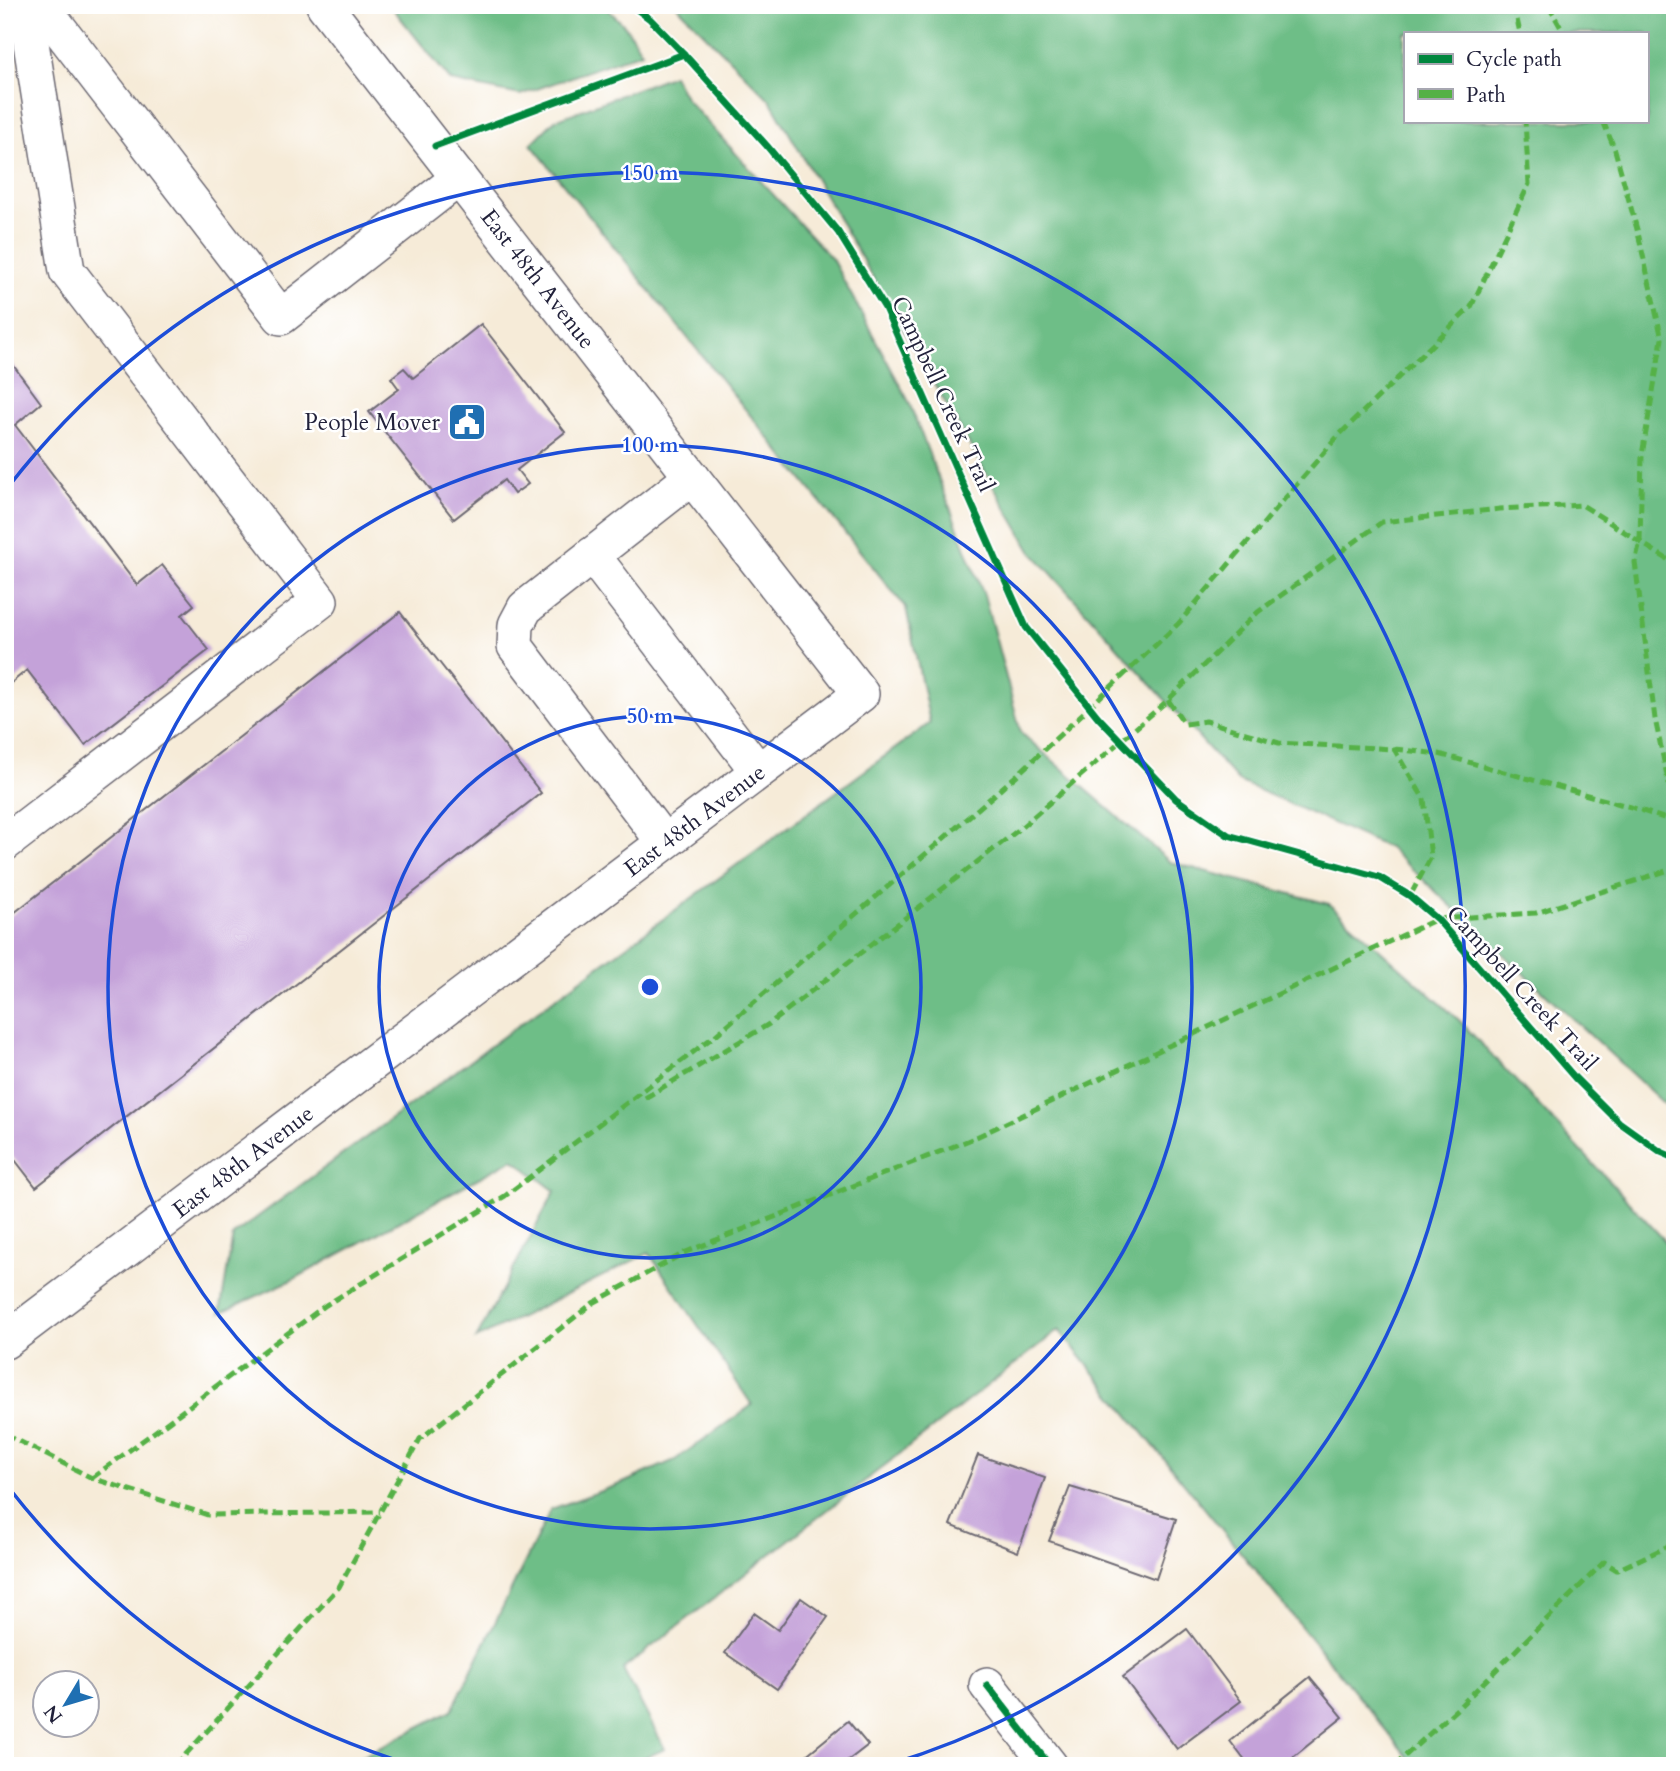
<svg xmlns="http://www.w3.org/2000/svg" width="1680" height="1771" viewBox="0 0 1680 1771" font-family="Cardo,serif">
<rect width="100%" height="100%" fill="#fff"/>
<filter id="ink" filterUnits="userSpaceOnUse"><feTurbulence type="fractalNoise" baseFrequency=".0143" numOctaves="2"/><feDisplacementMap in="SourceGraphic" scale="14" xChannelSelector="R" yChannelSelector="G"/><feConvolveMatrix kernelMatrix="1 2 1 2 8 2 1 2 1" color-interpolation-filters="sRGB"/></filter>
<filter id="wash" filterUnits="userSpaceOnUse"><feTurbulence type="fractalNoise" baseFrequency=".00686" numOctaves="4" result="noise"/><feDisplacementMap in="SourceGraphic" scale="28" xChannelSelector="R" yChannelSelector="G"/><feGaussianBlur stdDeviation="1.57" result="paint"/><feColorMatrix in="noise" values="0 0 0 0 0 0 0 0 0 0 0 0 0 0 0 0 0 1.4 0 .05"/><feComposite in="paint" operator="in"/></filter>
<g filter="url(#wash)">
<rect width="100%" height="100%" fill="#f6ebd8"/>
<g fill="#6ebe87" stroke="#487061" stroke-width="2" fill-rule="evenodd">
<polygon points="390,5 603,5 625,26 642,52 520,95 451,81"/>
<path d="M676 5H1675V1114L1389 848 1238 781 1031 551 770 100ZM1405 33H1647V121H1405Z"/>
<polygon points="673,75 686,99 832,259 908,400 984,595 1021,733 1170,862 1329,904 1459,1020 1669,1245 1675,1245 1675,1766 1415,1766 1059,1330 623,1669 665,1749 626,1766 344,1766 452,1710 551,1509 623,1483 675,1460 752,1405 649,1253 476,1339 555,1191 513,1159 296,1278 220,1313 233,1235 930,723 906,608 531,144 555,120"/>
</g>
<g id="blocks">
<g fill="#c4a2d9">
<polygon points="481,324 565,432 517,470 528,484 514,494 504,480 454,519 369,412 399,389 391,378 404,368 413,378"/>
<polygon points="5,354 41,403 15,425 137,585 162,565 194,605 182,615 209,650 85,745 27,670 5,688"/>
<polygon points="400,612 541,793 36,1187 5,1147 5,920"/>
<polygon points="978,1455 1045,1478 1018,1552 950,1525"/>
<polygon points="1070,1487 1176,1519 1156,1579 1049,1541"/>
<polygon points="801,1598 828,1617 777,1689 725,1653 754,1613 778,1630"/>
<polygon points="1187,1629 1241,1701 1177,1749 1123,1677"/>
<polygon points="1310,1677 1343,1717 1282,1766 1249,1766 1230,1741"/>
<polygon points="848,1721 868,1745 841,1766 793,1766"/>
</g>
</g>
</g>
<g filter="url(#ink)">
<use href="#blocks" fill-opacity="0" stroke="#6c6872" stroke-width="2"/>
<g fill="none" stroke-linecap="round" stroke-linejoin="round">
<defs>
<g id="minor">
<polyline points="41,5 281,317 459,178"/>
<polyline points="592,555 758,771"/>
<polyline points="664,842 515,646 516,625 525,608 692,477"/>
<polyline points="5,843 320,601 67,271 25,5"/>
<path id="s1" d="M5 1341 861 694 324 5"/>
<polyline points="987,1685 1050,1766"/>
</g>
</defs>
<use href="#minor" stroke="#6c6872" stroke-width="38"/>
<use href="#minor" stroke="#fff" stroke-width="35"/>
<g stroke="#55b146" stroke-width="5" stroke-dasharray="10 5" stroke-linecap="butt">
<polyline points="1514,5 1520,33"/>
<polyline points="1548,5 1564,33"/>
<polyline points="1603,121 1615,150 1638,233 1662,339 1642,455 1640,542 1635,562 1655,719 1675,813"/>
<polyline points="1168,700 1185,724 1206,721 1279,743 1394,749 1424,799 1431,857 1410,896"/>
<polyline points="1394,749 1439,754 1631,807 1675,822"/>
<polyline points="645,1098 769,1024 1017,831 1168,700 1258,612 1382,522 1500,509 1582,505 1667,559 1675,566"/>
<polyline points="5,1434 92,1478 208,1515 380,1512"/>
<polyline points="92,1478 326,1305 505,1196 717,1034 1017,775 1178,624 1338,436 1471,307 1529,184 1525,121"/>
<polyline points="175,1766 339,1587 420,1439 593,1303 686,1252 972,1139 1437,919 1536,913 1675,868"/>
<polyline points="1394,1766 1459,1707 1604,1562 1617,1570 1675,1543"/>
</g>
<defs>
<g id="cycleway">
<polyline points="631,5 650,19 684,54 767,146 838,232 885,308 1026,627 1098,717 1176,799 1228,835 1379,877 1410,896 1437,919 1575,1078 1619,1122 1661,1152 1675,1158"/>
<polyline points="435,146 684,54"/>
<polyline points="987,1685 1050,1766"/>
</g>
</defs>
<use href="#cycleway" stroke="#fff" stroke-width="11"/>
<use href="#cycleway" stroke="#00873e" stroke-width="7"/>
</g>
</g>
<g fill="none" stroke="#1d4ed8" stroke-width="3.5">
<circle cx="650" cy="987" r="271"/>
<circle cx="650" cy="987" r="542"/>
<path d="M412 1765A814 814 0 0 1 9 1488M9 486A814 814 0 1 1 888 1765"/>
</g>
<defs>
<symbol id="civic-square" viewBox="-11 -11 22 22"><rect x="-9" y="-9" width="18" height="18" rx="4" fill="#1f6fb2" stroke="#fff"/><path d="M-.6-6.5H3V-4.5H.6V-3L4-1V1h2V6H-6V1h2V-1L-.6-3ZM-1.2 2.5V6h2.4V2.5Z" fill="#fff"/></symbol>
</defs>
<g fill-rule="evenodd">
<use href="#civic-square" x="445" y="400" width="44" height="44"/>
</g>
<g text-anchor="middle" dominant-baseline="central" stroke-width="5" stroke-linejoin="round" paint-order="stroke">
<g font-size="23" fill="#22223b" stroke="#fff">
<text transform="translate(538 279) rotate(52)">East 48th Avenue</text>
<text transform="translate(943 394) rotate(65)">Campbell Creek Trail</text>
<text stroke="none"><textPath href="#s1" startOffset="864">East 48th Avenue</textPath></text>
<text transform="translate(1522 988) rotate(48)">Campbell Creek Trail</text>
<text stroke="none"><textPath href="#s1" startOffset="298">East 48th Avenue</textPath></text>
</g>
<g font-size="23" fill="#22223b" stroke="#fff" text-anchor="end">
<text x="440" y="422">People Mover</text>
</g>
</g>
<circle cx="650" cy="987" r="10" fill="#1d4ed8" stroke="#fff" stroke-width="3.5"/>
<g font-size="21" text-anchor="middle" font-weight="bold" fill="#1d4ed8" stroke="#fff" stroke-width="5" stroke-linejoin="round" paint-order="stroke">
<text x="650" y="180">150 m</text>
<text x="650" y="452">100 m</text>
<text x="650" y="723">50 m</text>
</g>
<rect width="1680" height="1771" fill="none" stroke="#fff" stroke-width="28"/>
<rect x="1404" y="32" width="245" height="91" fill="#ffffff" stroke="#a7a7b1" stroke-width="2"/>
<rect x="1418" y="54" width="35" height="10" fill="#00873e" stroke="#a7a7b1" stroke-width="2"/>
<text x="1466" y="66" font-size="21" fill="#22223b">Cycle path</text>
<rect x="1418" y="89" width="35" height="10" fill="#55b146" stroke="#a7a7b1" stroke-width="2"/>
<text x="1466" y="102" font-size="21" fill="#22223b">Path</text>
<g transform="translate(66 1704) rotate(232)"><circle r="33" fill="#ffffff" stroke="#a7a7b1" stroke-width="2"/>
<path d="M0-5L12 26L0 18L-12 26Z" fill="#1f6fb2"/>
<text y="-10" font-size="19" font-weight="bold" text-anchor="middle" fill="#22223b">N</text>
</g>
</svg>
